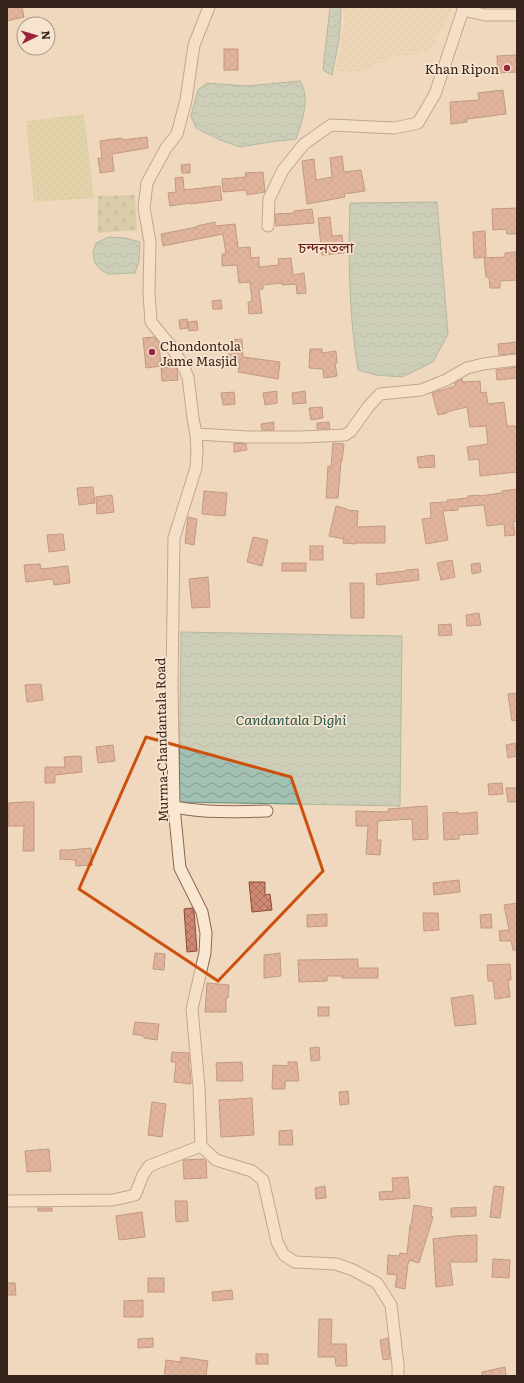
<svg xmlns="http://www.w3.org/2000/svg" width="524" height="1383" viewBox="0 0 524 1383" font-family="Literata,'Noto Sans Bengali',serif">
<defs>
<pattern id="farmland-dots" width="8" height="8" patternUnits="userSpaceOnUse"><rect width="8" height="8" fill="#e6d1ab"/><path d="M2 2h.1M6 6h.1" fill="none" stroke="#c6b393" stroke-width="1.8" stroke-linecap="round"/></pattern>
<pattern id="grass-dots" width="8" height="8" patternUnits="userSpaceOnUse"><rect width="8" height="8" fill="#ceca92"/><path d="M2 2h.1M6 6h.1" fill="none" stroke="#b2ad7d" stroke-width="1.8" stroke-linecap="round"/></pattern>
<pattern id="cemetery-stones" width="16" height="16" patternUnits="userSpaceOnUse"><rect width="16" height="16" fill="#c2bf92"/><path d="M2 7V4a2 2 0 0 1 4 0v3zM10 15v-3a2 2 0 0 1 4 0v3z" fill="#a7a47d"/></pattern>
<pattern id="water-waves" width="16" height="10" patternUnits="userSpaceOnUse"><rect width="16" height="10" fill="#a2c1b2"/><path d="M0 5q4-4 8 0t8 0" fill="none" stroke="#859d90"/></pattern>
<pattern id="building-cross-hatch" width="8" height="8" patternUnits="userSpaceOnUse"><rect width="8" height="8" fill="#d08872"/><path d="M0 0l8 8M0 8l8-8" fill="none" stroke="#aa6f5d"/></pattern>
</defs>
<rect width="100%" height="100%" fill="#f0d8be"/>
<polygon fill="url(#farmland-dots)" points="343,7 454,7 440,30 434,44 430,50 417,54 393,57 393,60 371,65 369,69 350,72 338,72 336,71 341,45 344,20"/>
<polygon fill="url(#grass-dots)" points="84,114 94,198 34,202 26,121"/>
<polygon fill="url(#cemetery-stones)" points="135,195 137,230 98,233 98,196"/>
<g fill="url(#water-waves)" stroke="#698f7f">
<polygon points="330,7 341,7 341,11 339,40 332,75 323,70"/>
<path d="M300 81C311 98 302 121 296 139L270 142 240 147 220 140 196 128 191 116 198 90 207 83 246 86Z"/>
<path d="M437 202 448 334 433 362 402 377 376 375 358 370C349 315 348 259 350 203Z"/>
<polygon points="109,237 125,238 140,242 139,261 135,273 109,274 101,270 95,263 93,253 96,243"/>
<polygon points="181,632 402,636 400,806 179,802"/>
</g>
<g fill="url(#building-cross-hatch)" stroke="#894b3b">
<polygon points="7,7 22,7 24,17 7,21"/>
<rect x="224" y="49" width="14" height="21"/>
<polygon points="516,55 517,72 498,73 497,56"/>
<polygon points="503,90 506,114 467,119 467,122 451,124 450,102 479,100 478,93"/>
<polygon points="147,137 148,148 112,154 114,171 100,173 98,158 102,158 100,141 122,138 123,140"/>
<polygon points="342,156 344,172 361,170 365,191 344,194 345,197 307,204 302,161 314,159 316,180 332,177 330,158"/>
<polygon points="190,164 190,173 182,173 181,165"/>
<polygon points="263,172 265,192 247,195 247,190 223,192 222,179 246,177 245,173"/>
<polygon points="183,177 184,190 220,186 222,200 190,204 190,203 170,206 168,193 176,192 175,178"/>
<polygon points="517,208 517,234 507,234 506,229 493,230 492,209"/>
<polygon points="312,209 314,223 276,226 275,214 294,213 294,211"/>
<polygon points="330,217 332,236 342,235 344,253 322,255 318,218"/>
<polygon points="215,222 215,226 235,224 238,248 250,247 251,258 259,257 259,267 279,265 278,259 291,258 293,275 304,273 306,293 297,294 296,284 282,285 282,283 263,285 263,289 259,290 262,313 249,314 248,302 252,302 250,282 239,283 237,265 222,266 222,254 226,254 223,234 163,246 161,234 197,227 197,226"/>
<polygon points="485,231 486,257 474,258 473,232"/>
<polygon points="516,252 517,280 500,281 500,288 490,288 489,277 486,277 484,258 505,257 505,253"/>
<polygon points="221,300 222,309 213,309 212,301"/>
<polygon points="187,319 188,328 180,329 179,320"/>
<polygon points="197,321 198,330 189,331 188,322"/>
<polygon points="155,337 159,343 161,366 146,368 143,338"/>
<polygon points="242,339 243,357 280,362 278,379 238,372 240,362 228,363 228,354 235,354 233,340"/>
<polygon points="517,342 517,353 499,355 498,344"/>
<polygon points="310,349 322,349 322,353 336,351 337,363 335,363 337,376 324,378 323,369 309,368"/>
<polygon points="176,367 177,370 178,380 162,381 161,368"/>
<polygon points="517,367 517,378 497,380 496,370"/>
<polygon points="462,379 463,382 480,381 481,393 486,392 488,404 504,402 507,426 517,426 517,472 480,476 479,459 469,460 467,447 488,444 486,426 470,427 467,407 446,412 447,413 438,415 432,393 455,386 455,383"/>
<polygon points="277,391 277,403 265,405 263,393"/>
<polygon points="305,391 306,403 293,404 292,393"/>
<polygon points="234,392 235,404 223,405 221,393"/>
<polygon points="322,407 323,418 311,420 309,408"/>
<polygon points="274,422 274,430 262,430 261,424"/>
<polygon points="329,422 330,429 317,429 317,423"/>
<polygon points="234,443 246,444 247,450 234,452"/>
<polygon points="333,443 344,444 342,461 341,461 338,498 326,498 328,466 331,467"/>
<polygon points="434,455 435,467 419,468 417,457"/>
<polygon points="93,487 95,503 79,505 77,488"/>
<polygon points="517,489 517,521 513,522 515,535 505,536 504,524 487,526 484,505 458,507 458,510 443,511 448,540 426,544 422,519 431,518 430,503 447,502 447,500 468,498 468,496 479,495 479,496 502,493 502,491"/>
<polygon points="204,491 227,493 225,516 202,514"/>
<polygon points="112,495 114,512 97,514 96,497"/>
<polygon points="336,506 347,509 347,510 358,511 357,527 385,526 385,543 355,543 355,544 343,543 344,539 329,536"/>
<polygon points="188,517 197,519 194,545 185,543"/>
<polygon points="63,534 65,550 49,552 47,535"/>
<polygon points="253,537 268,540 262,566 247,562"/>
<rect x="310" y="546" width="13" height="14"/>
<polygon points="452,560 455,577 441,580 437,563"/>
<rect x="282" y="563" width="24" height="8"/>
<polygon points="480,563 481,572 472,574 471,564"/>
<polygon points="40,564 41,569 68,566 70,583 54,585 53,579 26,582 24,565"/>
<polygon points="418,569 419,580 377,585 376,574 406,571 406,570"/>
<polygon points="208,577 210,607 192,608 189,579"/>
<polygon points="350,583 364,583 364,618 351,618"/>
<polygon points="479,613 481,625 467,626 466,615"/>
<polygon points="451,624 452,635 439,636 438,625"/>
<polygon points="41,684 43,700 27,702 25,685"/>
<polygon points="517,693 517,720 512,721 508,694"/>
<polygon points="515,743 517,756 508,758 506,745"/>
<polygon points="113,745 115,761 98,763 96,747"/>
<polygon points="81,756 82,772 55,775 55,783 45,783 45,767 65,767 64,757"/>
<polygon points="502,783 503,794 489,795 488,784"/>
<polygon points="506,788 517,788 517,802 508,802"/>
<polygon points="24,802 34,802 34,851 23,851 24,826 8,826 8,803"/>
<polygon points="427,806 428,839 413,840 412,819 378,821 377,840 381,840 380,855 366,854 368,826 356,826 356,811 388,812 388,809"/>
<polygon points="458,812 458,814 477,812 478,834 459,835 459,839 444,840 443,813"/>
<polygon points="91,848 92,865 76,866 75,860 60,859 60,850 69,850"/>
<polygon points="459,880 460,892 434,895 433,883"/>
<polygon points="249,882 265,882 265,895 270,894 272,910 252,912"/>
<polygon points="517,903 517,950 513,950 511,941 500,941 499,931 509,930 504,905"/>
<polygon points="192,908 194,911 197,951 187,952 184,909"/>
<polygon points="423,913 438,913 439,930 424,931"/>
<polygon points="327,914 327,926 307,927 307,915"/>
<polygon points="491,914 492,928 481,928 480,915"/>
<polygon points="155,953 165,954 164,970 153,969"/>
<polygon points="280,953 281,976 264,978 264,955"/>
<polygon points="358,959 358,968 378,968 378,978 342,978 342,976 327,976 327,981 299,982 298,960"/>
<polygon points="510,964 511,980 508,980 510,997 495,999 493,981 488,981 487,965"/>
<polygon points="207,983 229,985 228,998 226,998 226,1012 205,1012"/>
<polygon points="473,995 476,1024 455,1026 451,998"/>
<rect x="318" y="1007" width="11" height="9"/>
<polygon points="135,1022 159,1024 157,1040 144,1038 144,1036 133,1034"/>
<polygon points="319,1047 320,1060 311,1061 310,1048"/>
<polygon points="172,1052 189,1053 189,1069 190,1069 191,1084 174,1082 176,1062 171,1062"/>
<polygon points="242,1062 243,1081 217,1081 216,1063"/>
<polygon points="288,1062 297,1062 299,1081 285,1081 285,1089 272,1089 273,1065 288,1066"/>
<polygon points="348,1091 349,1104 340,1105 339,1092"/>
<polygon points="252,1098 254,1135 221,1137 219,1100"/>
<polygon points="152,1102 166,1104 162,1137 148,1135"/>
<polygon points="292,1130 293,1145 279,1145 279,1131"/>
<polygon points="49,1149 51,1171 27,1172 25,1151"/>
<polygon points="204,1159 206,1161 207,1178 184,1179 183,1160"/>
<polygon points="408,1177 410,1198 380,1200 379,1192 393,1191 392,1178"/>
<polygon points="325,1186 326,1198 316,1199 315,1188"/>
<polygon points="494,1186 504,1187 500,1218 490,1217"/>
<polygon points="175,1201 187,1201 188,1221 176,1222"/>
<polygon points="414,1205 432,1208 431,1216 433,1217 419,1263 409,1260 409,1263 408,1263 405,1289 395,1287 397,1275 387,1274 388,1255 399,1256 400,1253 407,1254 410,1225 411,1225"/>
<polygon points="476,1207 476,1216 451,1217 451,1208"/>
<rect x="38" y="1208" width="14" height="3"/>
<polygon points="142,1212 145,1237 119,1240 116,1216"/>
<polygon points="477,1235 477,1262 450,1262 453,1285 436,1287 433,1239 455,1236"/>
<polygon points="493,1259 510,1260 509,1278 492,1277"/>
<rect x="148" y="1278" width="16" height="14"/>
<polygon points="7,1283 15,1283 16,1295 7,1295"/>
<polygon points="232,1290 233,1299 213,1301 212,1292"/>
<polygon points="143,1300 143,1317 124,1317 124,1301"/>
<polygon points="319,1319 332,1319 331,1344 346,1344 347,1366 336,1366 335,1357 318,1357"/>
<polygon points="153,1338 153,1347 138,1348 138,1339"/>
<polygon points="388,1338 390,1359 383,1360 380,1340"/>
<rect x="256" y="1354" width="12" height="10"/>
<polygon points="181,1357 208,1361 206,1376 164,1376 166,1360 181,1362"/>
<polygon points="505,1367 506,1376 482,1376 482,1372"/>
</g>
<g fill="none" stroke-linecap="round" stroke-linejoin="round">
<defs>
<g id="minor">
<polyline points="209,7 194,45 186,100 177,134 166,148 147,183 144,208 150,242 149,293 151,322 170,345 181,362 188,377 193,418 196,434 197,450 196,468 174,538 172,683 174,807 180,868 202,912 206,933 205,953 192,1009 199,1087 201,1146 216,1160 252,1171 263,1180 277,1242 284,1255 295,1262 336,1264 353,1270 377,1283 391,1305 398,1365 398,1376"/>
<polyline points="463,10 485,15 517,15"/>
<polyline points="268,226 269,199 283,170 304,144 331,125 394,128 418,123 435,94 464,7"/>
<polyline points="196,434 248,437 301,437 345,435 351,431 368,407 380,394 421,390 446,380 467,368 483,364 517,360"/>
<path d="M174 807C207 813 234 812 267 811"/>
<polyline points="7,1201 113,1200 135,1195 143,1175 149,1166 201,1146"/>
</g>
</defs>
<use href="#minor" stroke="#896856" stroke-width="13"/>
<use href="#minor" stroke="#fae7d2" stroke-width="11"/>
</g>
<path d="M0 0H524V1383H0ZM146 737 291 777 323 871 218 981 79 889Z" fill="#f0d8be" fill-opacity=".55" fill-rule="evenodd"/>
<path fill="none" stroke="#cd510e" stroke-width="3" stroke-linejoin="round" d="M146 737 291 777 323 871 218 981 79 889Z"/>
<g fill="#9b233a" stroke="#f7e4ce" stroke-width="1.5">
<circle cx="507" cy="68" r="4"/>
<circle cx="152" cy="352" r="4"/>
</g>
<g text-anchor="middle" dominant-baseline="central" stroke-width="3.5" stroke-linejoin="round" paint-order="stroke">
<g font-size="13" fill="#37241b" stroke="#f7e4ce" text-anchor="end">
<text x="499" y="68">Khan Ripon</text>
<text x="160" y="345" text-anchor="start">Chondontola<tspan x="160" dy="15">Jame Masjid</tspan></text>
</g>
<g font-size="13" fill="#37241b" stroke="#f7e4ce">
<text transform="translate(161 740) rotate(-91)">Murma-Chandantala Road</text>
</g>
<g font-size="14" font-style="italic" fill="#2a584d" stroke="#f7e4ce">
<text x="291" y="719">Candantala Dighi</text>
</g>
<g font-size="15" fill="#661b19" stroke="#f7e4ce">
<text x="326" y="246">চন্দনতলা</text>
</g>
</g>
<rect width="524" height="1383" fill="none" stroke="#37241b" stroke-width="16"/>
<g transform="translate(36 36) rotate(85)"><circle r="19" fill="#f7e4ce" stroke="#aa9786"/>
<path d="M0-3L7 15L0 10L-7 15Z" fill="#9b233a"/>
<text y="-6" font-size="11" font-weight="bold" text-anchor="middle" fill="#37241b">N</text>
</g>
</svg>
